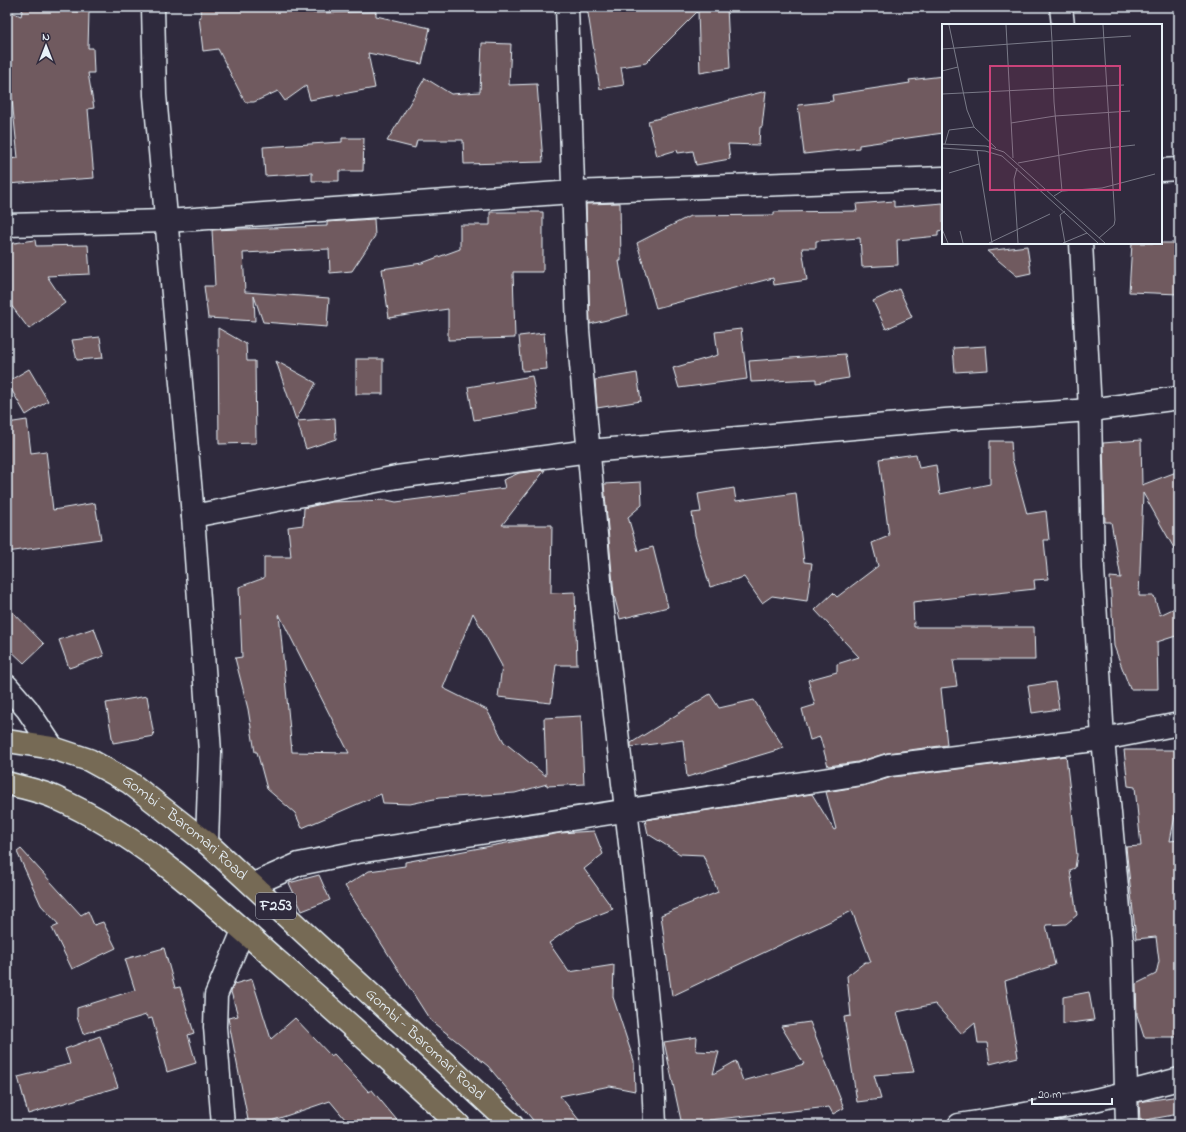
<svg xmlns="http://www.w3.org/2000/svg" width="1186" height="1132" viewBox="0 0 1186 1132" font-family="'Indie Flower',sans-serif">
<rect width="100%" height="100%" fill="#2f2a3d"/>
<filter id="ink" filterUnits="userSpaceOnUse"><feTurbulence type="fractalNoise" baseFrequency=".025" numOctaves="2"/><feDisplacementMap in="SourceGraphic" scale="8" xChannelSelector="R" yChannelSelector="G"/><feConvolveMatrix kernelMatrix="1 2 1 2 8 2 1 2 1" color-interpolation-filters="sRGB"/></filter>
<g filter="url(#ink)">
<g fill="#705a5f" stroke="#e8f1f8" fill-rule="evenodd">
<polygon points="23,7 61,7 60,11 89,12 88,48 93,48 94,73 88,73 94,108 88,109 94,178 7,184 7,159 18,158 10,80 7,80 7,10 21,16"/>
<polygon points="200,7 313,7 313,13 376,12 376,16 430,28 422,64 368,53 375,88 310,100 306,86 285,101 278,91 254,102 245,102 218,49 203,51 199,17 201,17"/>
<polygon points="587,7 727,7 730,68 700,73 698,11 646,63 621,67 624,85 600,89"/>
<polygon points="482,43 511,44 509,85 537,84 543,162 464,164 463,140 417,140 415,148 387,141 425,78 451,94 480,92"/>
<polygon points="943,76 943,133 859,145 859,148 804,154 798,105 833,101 832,95 910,83 909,80"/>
<polygon points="766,91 762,127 760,127 759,145 728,144 730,159 696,165 693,151 678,153 677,150 657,156 648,121"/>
<polygon points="342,138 364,138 363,171 339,171 339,181 312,181 312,173 265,176 263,147 342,142"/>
<polygon points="894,201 894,207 943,203 943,230 938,231 938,236 897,240 898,265 862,267 860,238 816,241 816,248 802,248 807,280 774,285 773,278 656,308 637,243 690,216 774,215 774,212 857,211 856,204"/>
<polygon points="620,203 621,261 619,261 628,315 590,324 586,204"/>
<polygon points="490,212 543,212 543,272 513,272 515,338 448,340 448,309 389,318 382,269 422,263 460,249 460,225 490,225"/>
<polygon points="374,219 375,236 352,271 330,273 329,249 243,253 245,292 329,298 327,327 263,322 254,296 255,321 208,318 204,286 215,286 212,230 327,226 327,222"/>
<polygon points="35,240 36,246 88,245 90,274 47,276 65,303 29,329 7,300 7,244"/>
<polygon points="1132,243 1179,243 1179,294 1129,292"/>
<polygon points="1027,246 1031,273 1017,276 987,251"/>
<polygon points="899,289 912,317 886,329 873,301"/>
<polygon points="218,328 246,344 247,361 255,361 256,443 219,444"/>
<polygon points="741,329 747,379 679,388 673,368 718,355 715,332"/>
<polygon points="544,333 547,369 522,371 519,336"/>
<polygon points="100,337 103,358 77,360 72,340"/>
<polygon points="986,346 988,370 955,372 953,348"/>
<polygon points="845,354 849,378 816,383 816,379 751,382 749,361"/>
<rect x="356" y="359" width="27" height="35"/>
<polygon points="276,361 316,383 296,420"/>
<polygon points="29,369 48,401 26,415 7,382"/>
<polygon points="637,373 641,401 597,408 595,380"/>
<polygon points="532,376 538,409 474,420 468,387"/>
<polygon points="335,418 336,439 306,449 297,421"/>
<polygon points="27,420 31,453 46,451 53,510 95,503 101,539 7,552 7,423"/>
<polygon points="1141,440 1142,485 1179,471 1179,557 1143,493 1139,596 1154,596 1160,615 1179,606 1179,635 1157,642 1158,689 1130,689 1114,646 1110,577 1121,578 1111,522 1105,522 1103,443"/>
<polygon points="990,441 1011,441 1012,459 1027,514 1046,511 1049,540 1044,540 1048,579 1034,580 1035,589 913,602 914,627 1034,627 1035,660 953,660 957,686 941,688 947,745 887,753 858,762 828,766 820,737 810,740 802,709 815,705 808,680 837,672 837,664 859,657 815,610 833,593 837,597 878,566 872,543 889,536 879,459 916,454 919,468 936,465 940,494 990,484"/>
<path d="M545 470 502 525H552L551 593 575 592 577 665H556L551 703 498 697 502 666 473 613 443 688 487 710 504 742 546 776 544 718 581 716 584 784 547 786V784L515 793 439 798 410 804 383 803 381 794 302 828 295 813 267 789 257 752H255L248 709 235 658 242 657 239 587 264 578V557H291L288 527 303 525 304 508 331 502 387 500 396 502 505 488 503 480 519 473ZM279 614 349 753 292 752Z"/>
<polygon points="641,482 642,505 628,517 638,551 653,547 668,607 620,619 614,595 604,484"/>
<polygon points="734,488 736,501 796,493 804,562 812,563 807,601 772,596 762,603 744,577 710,587 695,535 692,513 701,512 698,494"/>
<polygon points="7,606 44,644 24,663 7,647"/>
<polygon points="94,628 104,656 69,668 59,640"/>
<polygon points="1055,682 1059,709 1032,713 1028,686"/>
<polygon points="710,694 719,708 754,700 784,748 687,777 683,740 631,747 631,743"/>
<polygon points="147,696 154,736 113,743 106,703"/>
<polygon points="1124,750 1179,750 1179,796 1170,841 1179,840 1179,1037 1144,1037 1137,1015 1136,984 1156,974 1159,961 1156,937 1136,939 1126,847 1141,846 1135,787 1128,786"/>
<polygon points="1066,756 1077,855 1075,868 1070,870 1077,915 1066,924 1046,925 1055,965 1005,981 1018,1057 990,1064 987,1043 978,1043 975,1023 962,1034 935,1004 897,1012 914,1072 874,1075 881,1099 857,1102 844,1017 851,1016 847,976 865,962 871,962 852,911 672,996 661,915 718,892 703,855 680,854 648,834 645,820 812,794 834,830 836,829 826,792 863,786 892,777"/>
<polygon points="594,831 603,854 584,869 613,909 577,923 549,943 569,972 614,965 613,997 634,1061 635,1091 610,1086 560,1096 583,1125 537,1125 488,1066 430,1020 345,886 369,871 405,866 405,862 560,833"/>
<polygon points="21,849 81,915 88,911 94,925 103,922 116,948 72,969 52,928 59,925 41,905 17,852"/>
<polygon points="319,875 330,900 302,911 289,883"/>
<polygon points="164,948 175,988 180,987 194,1033 188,1035 196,1063 167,1072 152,1018 148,1019 146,1015 83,1034 77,1017 77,1008 135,990 125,959"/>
<polygon points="252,979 271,1039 295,1018 331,1056 334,1054 369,1092 372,1090 401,1125 350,1125 330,1101 259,1125 249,1125 228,1018 238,1016 231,992 234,984"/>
<polygon points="1089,992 1094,1020 1063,1024 1063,997"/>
<polygon points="810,1022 844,1108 833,1114 829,1107 709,1120 709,1123 699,1125 682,1125 664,1042 697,1037 696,1051 719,1052 713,1074 736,1061 743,1081 804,1064 781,1026"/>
<polygon points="100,1036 118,1087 28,1114 18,1077 70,1064 65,1049"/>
<polygon points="1179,1096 1179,1114 1140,1121 1139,1102"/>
</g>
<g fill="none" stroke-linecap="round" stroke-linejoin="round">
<defs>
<g id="street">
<polyline points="153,7 155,95 193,516 210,752 207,843"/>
<polyline points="567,7 578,330 602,603 638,912 652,1055 655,1125"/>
<polyline points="1061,7 1063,25"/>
<polyline points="1161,170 1179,169"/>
<polyline points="7,225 167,221 573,192 943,178"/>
<polyline points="1081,243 1090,410 1093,568 1103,739 1122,941 1127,1125"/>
<polyline points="193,516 397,477 589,451 945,420 1090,410 1179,398"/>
<polyline points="7,686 27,709 53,748"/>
<polyline points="254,884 299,864 358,852 861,774 889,765 1103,739 1179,724"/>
<polyline points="223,1125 215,1027 216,995 243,931"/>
<path d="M959 1125C1033 1114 1107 1099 1179 1079"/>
</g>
<g id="primary">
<path id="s1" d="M7 741 53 748 89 760 129 782 207 843 512 1125"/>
<path d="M7 783C23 788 41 791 56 798 143 837 205 897 275 959 337 1013 399 1068 459 1125"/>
</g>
</defs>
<use href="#street" stroke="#e8f1f8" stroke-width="25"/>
<use href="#primary" stroke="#e8f1f8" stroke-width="25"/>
<use href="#street" stroke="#2f2a3d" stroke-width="22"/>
<use href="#primary" stroke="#766a55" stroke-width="22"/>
</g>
</g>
<g text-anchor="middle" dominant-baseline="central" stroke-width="3" stroke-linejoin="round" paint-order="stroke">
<rect fill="#2f2a3d" stroke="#b0b5c0" stroke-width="1" x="256" y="893" width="40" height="26" rx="3"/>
<g font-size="15" font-weight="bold" fill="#e8f1f8">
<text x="276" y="906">F253</text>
</g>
<g font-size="16" fill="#e8f1f8" stroke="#2f2a3d">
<text stroke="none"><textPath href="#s1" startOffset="202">Gombi - Baromari Road</textPath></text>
<text stroke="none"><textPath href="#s1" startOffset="526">Gombi - Baromari Road</textPath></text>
</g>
</g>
<g transform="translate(942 24)">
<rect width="220" height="220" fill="#2f2a3d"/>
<path fill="none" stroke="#797a88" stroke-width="1" d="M7 1 25 86 32 103 54 124M64 1 71 134M0 25 110 17 109 1M0 47 16 43M0 70 182 61M69 99 113 92 188 87M0 120 44 122 62 128 163 219M3 120 7 106 32 103M0 124 43 127 60 132 156 219M35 126 50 219M76 139 146 126 193 121M75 144 72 155 76 219M7 149 37 140M120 167 112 78 110 17 189 12M112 172 120 167 160 164 213 150M123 187 118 191 123 219M0 205 6 219M18 207 21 219M157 214 172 201 173 196 161 1M47 219 108 190M121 219 145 209"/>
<path fill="#ca437a" fill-opacity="0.15" stroke="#ca437a" stroke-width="2" d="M48 42H178V166H48Z"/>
<rect width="220" height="220" fill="none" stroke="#e8f1f8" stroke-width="2"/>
</g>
<rect width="1186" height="1132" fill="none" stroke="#2f2a3d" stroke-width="24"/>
<rect x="12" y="12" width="1162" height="1108" fill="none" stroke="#e8f1f8" stroke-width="1.5" filter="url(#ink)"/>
<g transform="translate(46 46)" stroke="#2f2a3d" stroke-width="3" paint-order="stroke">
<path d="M0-3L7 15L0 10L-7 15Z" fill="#e8f1f8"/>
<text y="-6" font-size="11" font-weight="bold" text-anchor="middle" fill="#e8f1f8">N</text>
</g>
<path d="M1032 1098v6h80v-6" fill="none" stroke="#e8f1f8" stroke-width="2"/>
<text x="1038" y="1098" font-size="12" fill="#e8f1f8" stroke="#2f2a3d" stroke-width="3" paint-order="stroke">20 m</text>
</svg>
